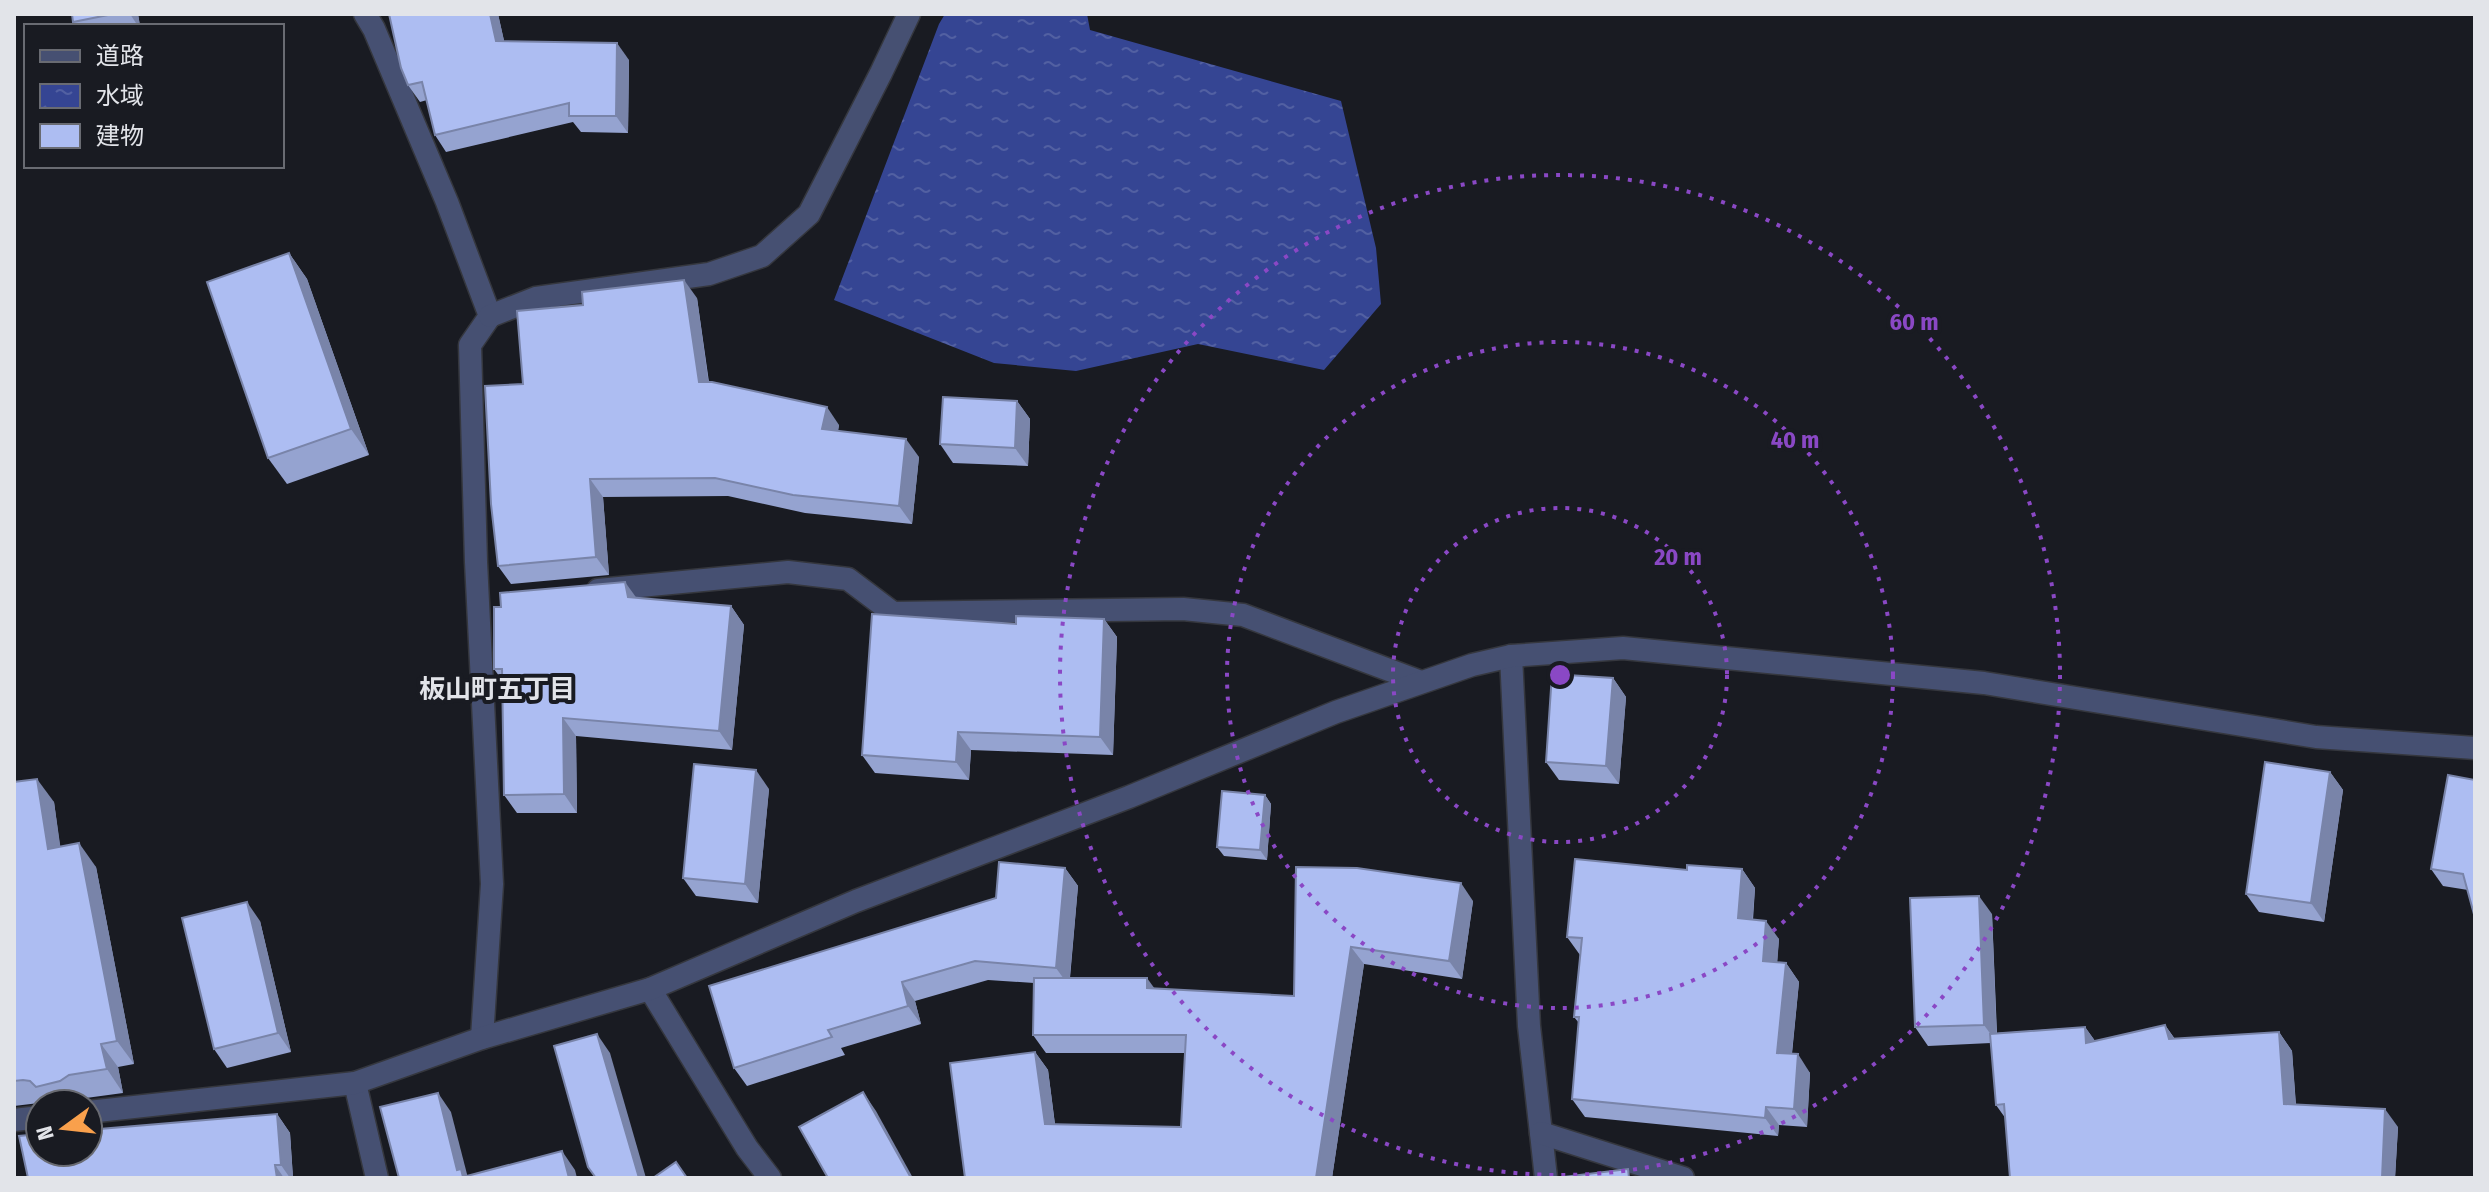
<svg xmlns="http://www.w3.org/2000/svg" width="2489" height="1192" viewBox="0 0 2489 1192" font-family="'Fira Sans Condensed','Noto Sans JP',sans-serif">
<defs>
<pattern id="water-ripples" width="26" height="14" patternUnits="userSpaceOnUse" patternTransform="scale(2)"><rect width="26" height="14" fill="#354593"/><path d="M2 4q2-2 4 0t4 0M15 11q2-2 4 0t4 0" fill="none" stroke="#5260a2"/></pattern>
</defs>
<rect width="100%" height="100%" fill="#191b22"/>
<polygon fill="url(#water-ripples)" points="945,14 1087,14 1090,30 1341,101 1376,248 1381,304 1324,370 1198,344 1076,371 994,363 834,300 939,24"/>
<g fill="none" stroke-linecap="round" stroke-linejoin="round">
<defs>
<g id="minor">
<polyline points="365,14 374,29 447,202 490,316 470,345 476,562 492,884 482,1038"/>
<polyline points="490,316 536,298 709,274 762,256 809,214 881,73 909,14"/>
<polyline points="598,590 788,572 848,579 893,613 1183,609 1243,615 1421,682"/>
<polyline points="1511,656 1529,1026 1546,1178"/>
<polyline points="650,989 747,1148 770,1178"/>
<polyline points="355,1083 377,1178"/>
<polyline points="1541,1133 1683,1178"/>
</g>
<g id="tertiary">
<polyline points="88,1112 355,1083 482,1038 650,989 856,901 1129,797 1336,712 1472,665 1511,656 1623,648 1984,683 2316,737 2475,748"/>
<polyline points="14,1120 40,1117"/>
</g>
</defs>
<use href="#minor" stroke="#35373e" stroke-width="25"/>
<use href="#tertiary" stroke="#35373e" stroke-width="25"/>
<use href="#minor" stroke="#465072" stroke-width="22"/>
<use href="#tertiary" stroke="#465072" stroke-width="22"/>
</g>
<g fill="#95a3d0">
<polygon points="72,14 138,14 140,26 76,26 73,22"/>
<polygon points="498,14 504,41 629,60 628,133 581,132 573,122 446,152 435,135 427,100 420,102 408,85"/>
<polygon points="289,253 307,279 369,455 287,484 268,458"/>
<polygon points="697,298 709,382 839,425 838,431 919,457 912,524 805,513 728,496 603,497 609,575 511,584 498,566 523,384 583,305"/>
<polygon points="1017,401 1030,419 1028,466 953,463 940,444"/>
<polygon points="636,598 731,606 744,625 732,750 576,736 577,813 517,813 504,795 502,680 494,669"/>
<polygon points="1104,619 1117,637 1113,755 971,750 969,780 875,773 862,755 1016,624"/>
<polygon points="1613,678 1626,697 1619,784 1559,780 1546,762"/>
<polygon points="2330,772 2343,790 2324,922 2259,912 2246,894"/>
<polygon points="2448,775 2468,890 2443,886 2431,869"/>
<polygon points="14,782 54,802 60,847 96,867 134,1064 118,1067 123,1093 86,1098 77,1104 39,1103 14,1106"/>
<polygon points="769,789 758,903 696,896 683,878"/>
<polygon points="1265,795 1271,804 1267,860 1224,856 1217,847"/>
<polygon points="1296,867 1473,901 1462,979 1364,964 1332,1178 965,1178 1035,1052 1048,1070 1055,1124 1181,1127 1185,1053 1046,1053 1033,1035 1034,983 988,980 915,1001 921,1024 841,1048 845,1055 747,1086 734,1068 996,898 1065,868 1078,886 1070,978 1155,989 1294,996"/>
<polygon points="1742,869 1755,888 1753,920 1779,939 1777,962 1786,963 1799,982 1792,1054 1810,1073 1807,1127 1779,1125 1778,1136 1585,1117 1572,1099 1579,1023 1574,1017 1580,955 1567,937 1687,870"/>
<polygon points="1992,914 1997,1033 2085,1027 2095,1041 2165,1025 2175,1039 2279,1032 2292,1051 2296,1105 2398,1127 2395,1178 2010,1178 2006,1119 1996,1105 1991,1043 1928,1046 1915,1027"/>
<polygon points="260,921 291,1052 227,1068 214,1049"/>
<polygon points="277,1114 290,1133 293,1178 28,1178"/>
</g>
<g fill="#7984a9">
<polygon points="130,14 138,14 140,26 138,26"/>
<polygon points="490,14 498,14 508,58 496,41"/>
<polygon points="617,43 629,60 628,133 616,116"/>
<polygon points="289,253 307,279 369,455 351,429"/>
<polygon points="684,280 697,298 711,400 699,382"/>
<polygon points="1017,401 1030,419 1028,466 1015,448"/>
<polygon points="827,407 839,425 835,447 822,429"/>
<polygon points="906,439 919,457 912,524 899,506"/>
<polygon points="590,479 603,497 609,575 596,557"/>
<polygon points="625,582 638,600 628,597"/>
<polygon points="731,606 744,625 732,750 719,731"/>
<polygon points="1104,619 1117,637 1113,755 1100,737"/>
<polygon points="1613,678 1626,697 1619,784 1606,766"/>
<polygon points="563,718 576,736 577,813 564,794"/>
<polygon points="958,732 971,750 969,780 956,762"/>
<polygon points="756,770 769,789 758,903 745,884"/>
<polygon points="2330,772 2343,790 2324,922 2311,903"/>
<polygon points="37,779 54,802 64,872 48,849"/>
<polygon points="1265,795 1271,804 1267,860 1260,850"/>
<polygon points="79,843 96,867 134,1064 117,1041"/>
<polygon points="1065,868 1078,886 1069,986 1056,968"/>
<polygon points="1742,869 1755,888 1751,937 1738,918"/>
<polygon points="1461,883 1473,901 1462,979 1449,961"/>
<polygon points="1979,896 1992,914 1997,1043 1984,1025"/>
<polygon points="247,902 260,921 291,1052 278,1033"/>
<polygon points="1766,921 1779,939 1776,980 1763,961"/>
<polygon points="1351,947 1364,964 1332,1178 1316,1178"/>
<polygon points="1786,963 1799,982 1790,1071 1777,1053"/>
<polygon points="1147,978 1160,996 1147,988"/>
<polygon points="902,982 915,1001 921,1024 908,1006"/>
<polygon points="2165,1025 2178,1044 2169,1039"/>
<polygon points="2085,1027 2098,1045 2086,1043"/>
<polygon points="2279,1032 2292,1051 2297,1123 2284,1104"/>
<polygon points="597,1034 610,1053 646,1178 639,1178"/>
<polygon points="101,1044 118,1067 123,1093 107,1069"/>
<polygon points="1035,1052 1048,1070 1057,1141 1045,1124"/>
<polygon points="1798,1054 1810,1073 1807,1127 1794,1109"/>
<polygon points="863,1092 876,1111 913,1178 911,1178"/>
<polygon points="438,1093 451,1112 468,1178 463,1178 457,1170"/>
<polygon points="1766,1107 1779,1125 1778,1136 1765,1118"/>
<polygon points="2385,1109 2398,1127 2395,1178 2382,1178"/>
<polygon points="277,1114 290,1133 293,1178 290,1178 281,1165"/>
<polygon points="562,1151 575,1170 577,1178 569,1178"/>
<polygon points="275,1165 284,1178 277,1178"/>
</g>
<g fill="#adbdf2" stroke="#7984a9" stroke-width="2">
<polygon points="72,14 113,14 73,22"/>
<polygon points="389,14 490,14 496,41 617,43 616,116 569,116 569,103 435,135 422,82 408,85 401,68"/>
<polygon points="289,253 351,429 268,458 207,282"/>
<polygon points="684,280 699,382 712,382 827,407 822,429 906,439 899,506 793,495 715,478 590,479 596,557 498,566 491,504 485,386 523,384 517,311 583,305 582,292"/>
<polygon points="943,397 1017,401 1015,448 940,444"/>
<polygon points="625,582 628,597 731,606 719,731 563,718 564,794 504,795 502,669 494,669 494,607 501,607 500,593"/>
<polygon points="872,614 1016,624 1016,616 1104,619 1100,737 958,732 956,762 862,755"/>
<polygon points="1552,674 1613,678 1606,766 1546,762"/>
<polygon points="2265,762 2330,772 2311,903 2246,894"/>
<polygon points="694,764 756,770 745,884 683,878"/>
<polygon points="2448,775 2475,780 2475,918 2463,874 2431,869"/>
<polygon points="37,779 48,849 79,843 117,1041 101,1044 107,1069 69,1075 60,1081 36,1087 30,1081 23,1080 14,1081 14,782"/>
<polygon points="1222,791 1265,795 1260,850 1217,847"/>
<polygon points="1575,859 1687,870 1687,865 1742,869 1738,918 1766,921 1763,961 1786,963 1777,1053 1798,1054 1794,1109 1766,1107 1765,1118 1572,1099 1579,1017 1574,1017 1582,938 1567,937"/>
<polygon points="999,862 1065,868 1056,968 975,961 902,982 908,1006 828,1030 832,1037 734,1068 709,986 996,898"/>
<polygon points="1296,867 1357,868 1461,883 1449,961 1351,947 1316,1178 965,1178 950,1063 1035,1052 1045,1124 1181,1127 1186,1035 1033,1035 1034,978 1147,978 1147,988 1294,996"/>
<polygon points="1979,896 1984,1025 1915,1027 1910,898"/>
<polygon points="247,902 278,1033 214,1049 182,918"/>
<polygon points="2165,1025 2169,1039 2279,1032 2284,1104 2385,1109 2382,1178 2010,1178 2004,1104 1996,1105 1990,1034 2085,1027 2086,1043"/>
<polygon points="597,1034 639,1178 596,1178 588,1167 554,1046"/>
<polygon points="863,1092 911,1178 828,1178 799,1127"/>
<polygon points="438,1093 457,1170 461,1169 463,1177 562,1151 569,1178 399,1178 380,1107"/>
<polygon points="277,1114 281,1165 275,1165 277,1178 28,1178 19,1136 40,1134 40,1152 88,1152 88,1130"/>
<polygon points="676,1162 687,1178 653,1178"/>
<polygon points="1628,1169 1629,1178 1564,1178 1563,1177"/>
</g>
<g fill="none" stroke="#8a48c5" stroke-width="4" stroke-dasharray="4 8">
<circle cx="1560" cy="675" r="167"/>
<circle cx="1560" cy="675" r="333"/>
<circle cx="1560" cy="675" r="500"/>
</g>
<g text-anchor="middle" dominant-baseline="central" stroke-width="8" stroke-linejoin="round" paint-order="stroke">
<g font-size="26" font-weight="bold" fill="#e2e4e9" stroke="#191b22">
<text x="497" y="689">板山町五丁目</text>
</g>
</g>
<circle cx="1560" cy="675" r="12" fill="#8a48c5" stroke="#191b22" stroke-width="4"/>
<g font-size="24" text-anchor="middle" font-weight="bold" fill="#8a48c5" stroke="#191b22" stroke-width="8" stroke-linejoin="round" paint-order="stroke">
<text x="1914" y="330">60 m</text>
<text x="1795" y="448">40 m</text>
<text x="1678" y="565">20 m</text>
</g>
<rect width="2489" height="1192" fill="none" stroke="#e2e4e9" stroke-width="32"/>
<rect x="24" y="24" width="260" height="144" fill="#191b22" stroke="#696b72" stroke-width="2"/>
<rect x="40" y="50" width="40" height="12" fill="#465072" stroke="#696b72" stroke-width="2"/>
<text x="96" y="64" font-size="24" fill="#e2e4e9">道路</text>
<rect x="40" y="84" width="40" height="24" fill="url(#water-ripples)" stroke="#696b72" stroke-width="2"/>
<text x="96" y="104" font-size="24" fill="#e2e4e9">水域</text>
<rect x="40" y="124" width="40" height="24" fill="#adbdf2" stroke="#696b72" stroke-width="2"/>
<text x="96" y="144" font-size="24" fill="#e2e4e9">建物</text>
<g transform="translate(64 1128) rotate(255)"><circle r="38" fill="#191b22" stroke="#696b72" stroke-width="2"/>
<path d="M0-6L14 30L0 20L-14 30Z" fill="#f9a04c"/>
<text y="-12" font-size="22" font-weight="bold" text-anchor="middle" fill="#e2e4e9">N</text>
</g>
</svg>
